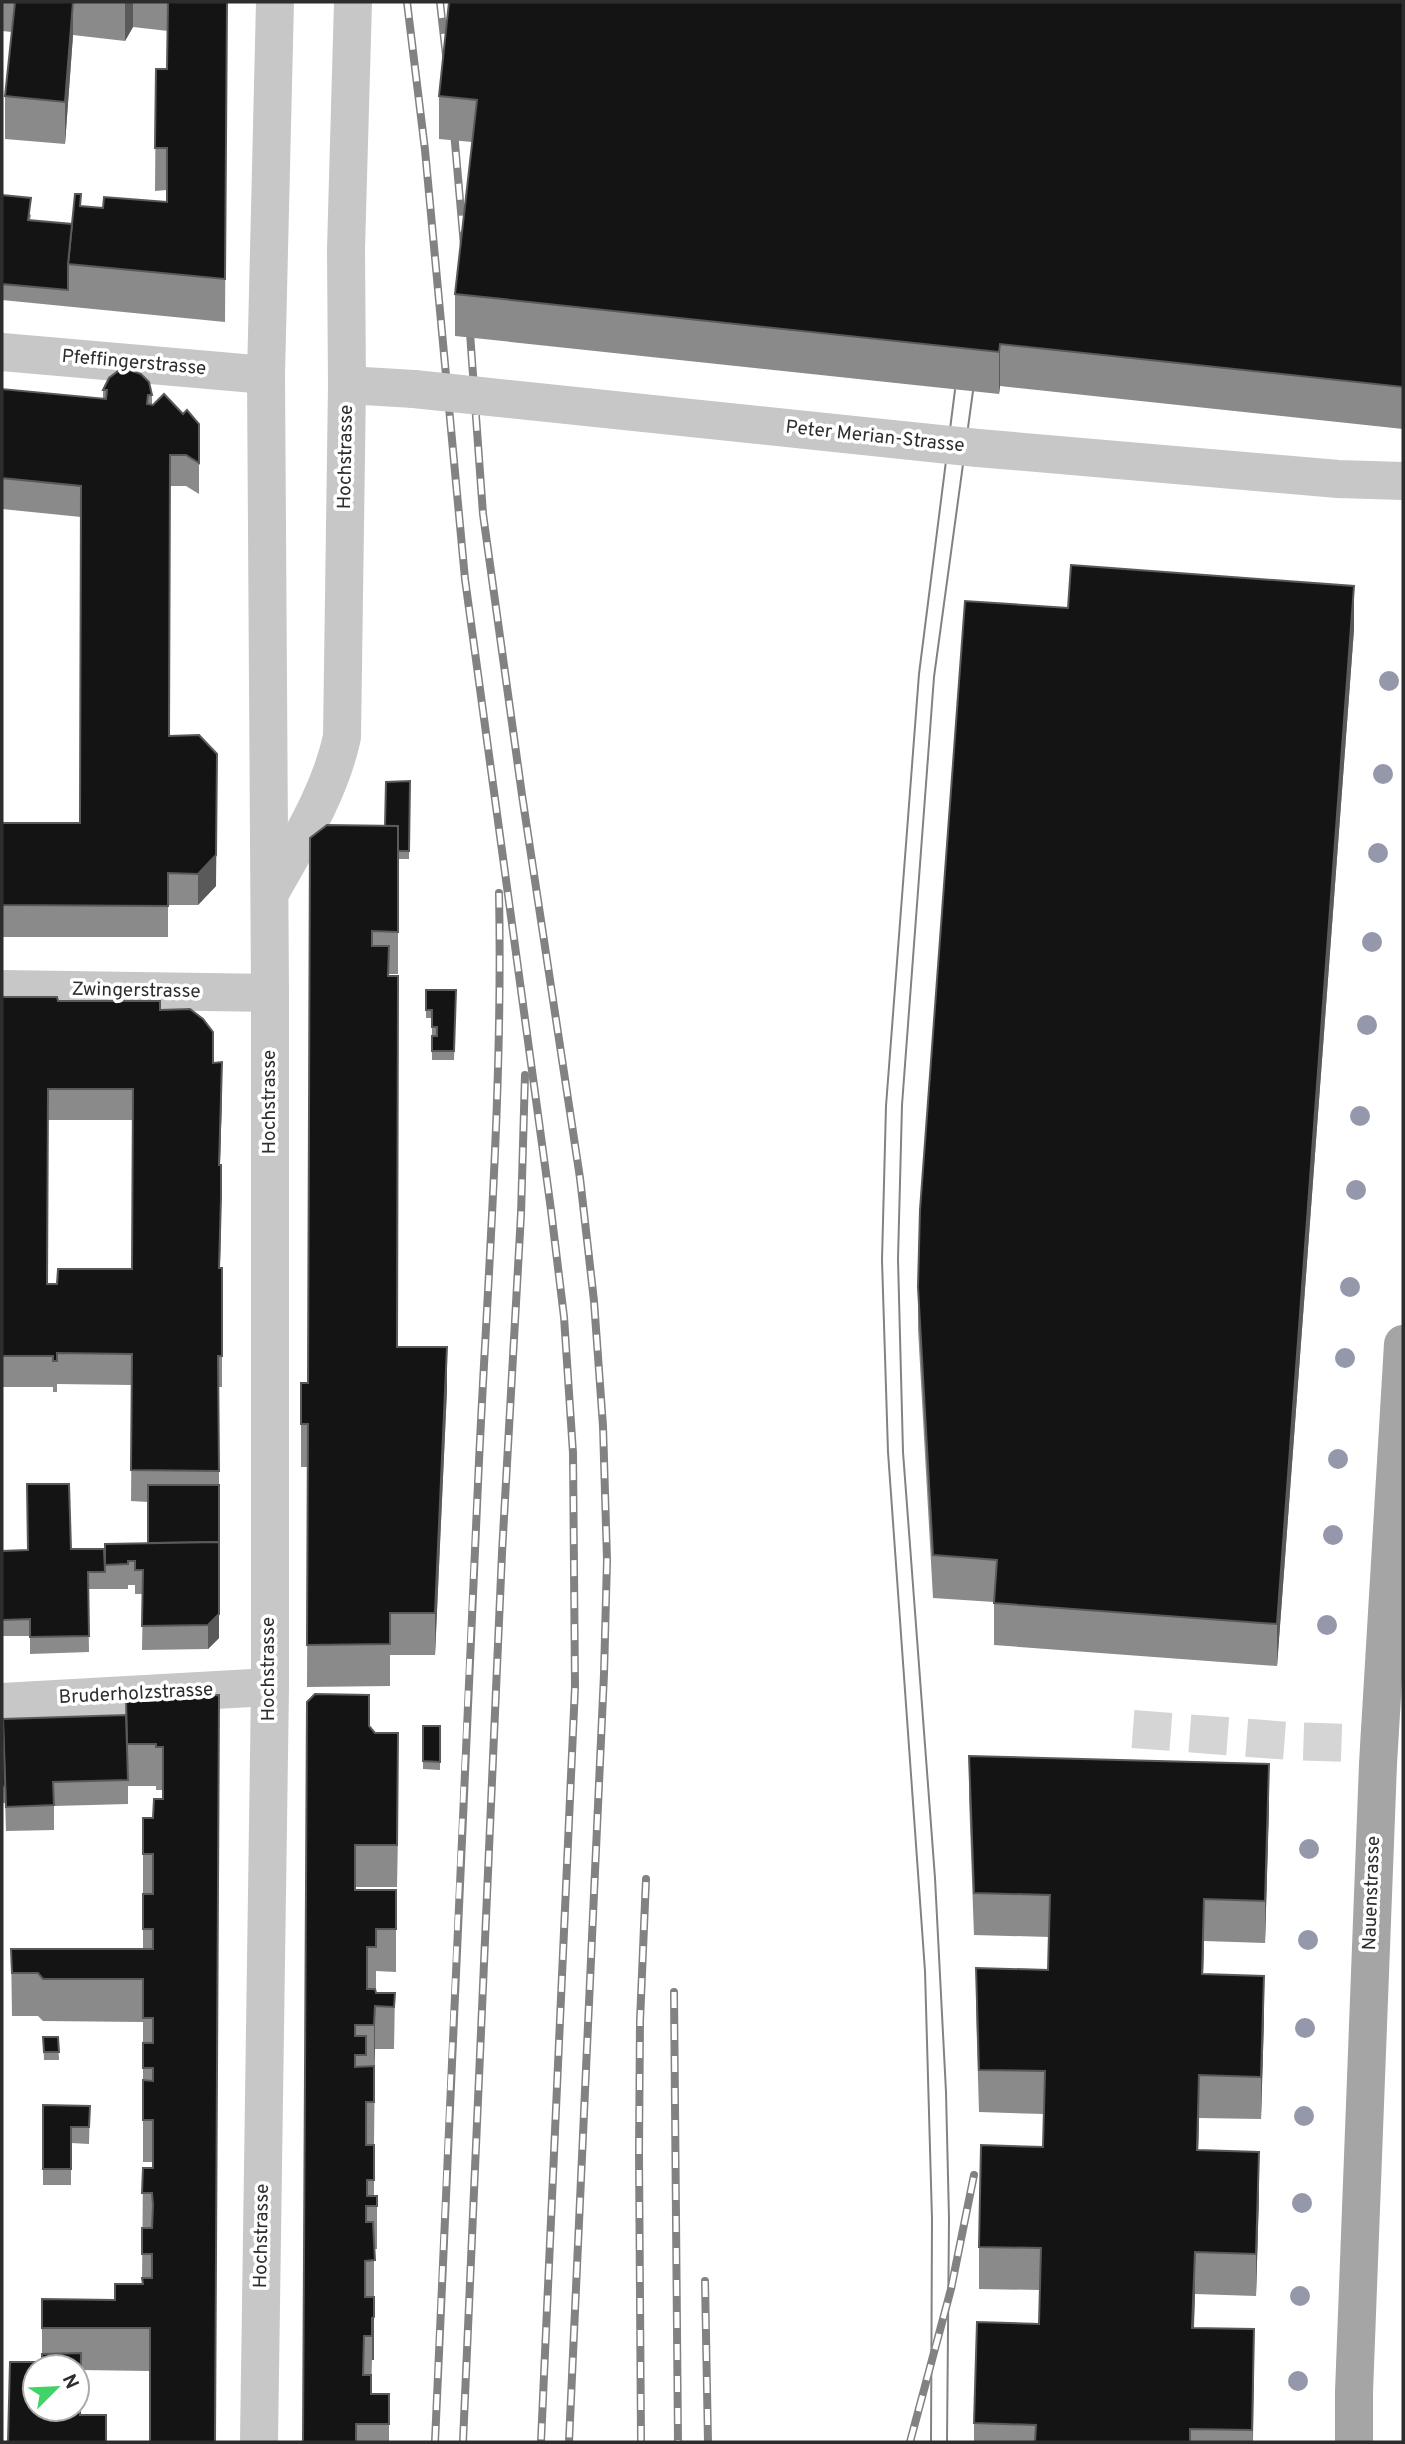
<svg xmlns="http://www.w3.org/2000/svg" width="1405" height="2444" viewBox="0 0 1405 2444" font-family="Overpass,sans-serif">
<rect width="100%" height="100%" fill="#fff"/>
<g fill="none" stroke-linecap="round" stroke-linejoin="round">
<polyline stroke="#d5d5d5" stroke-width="38" stroke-dasharray="38 19" stroke-linecap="butt" points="1133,1729 1290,1741 1380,1744"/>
<g stroke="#c7c7c7" stroke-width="38">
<polyline points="2,352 266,375"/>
<polyline points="347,385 414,389"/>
<polyline points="978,448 1338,479 1403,481"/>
<path d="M270 893C298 843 330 793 342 737L347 385 346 249 353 2"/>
<polyline points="2,989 270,993"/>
<polyline points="2,1702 270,1687"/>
<polyline points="259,2442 270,1687 270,993 266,375 275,2"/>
</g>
<polyline stroke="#a5a5a5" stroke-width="38" points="1354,2442 1354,2392 1378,1764 1403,1344"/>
<g stroke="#828282" stroke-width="2">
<polyline points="931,2442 932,2219 925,1971 888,1452 882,1260 886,1106 919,674 955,390"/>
<polyline points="947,2442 949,2219 946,2092 935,1878 903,1452 898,1259 902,1105 934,677 973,391"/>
</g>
<defs>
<g id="rail">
<polyline points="407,2 425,150 465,579 551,1210 564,1317 573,1453 575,1687 541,2442"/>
<polyline points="440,2 447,64"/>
<polyline points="453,120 464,246"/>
<polyline points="469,319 483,514 522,795 580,1178 594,1301 603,1426 607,1560 604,1674 569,2442"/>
<polyline points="674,1992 678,2442"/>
<polyline points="705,2281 708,2442"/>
<path d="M435 2442C449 2115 463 1788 479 1461 488 1272 503 1083 499 893"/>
<polyline points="463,2442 502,1553 521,1214 525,1075"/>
<polyline points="641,2442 639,2153 640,2021 646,1879"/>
<polyline points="910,2442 951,2289 974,2175"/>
</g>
</defs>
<use href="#rail" stroke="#828282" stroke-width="8"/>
<use href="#rail" stroke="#fff" stroke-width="5" stroke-dasharray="16" stroke-linecap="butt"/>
<polyline stroke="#c7c7c7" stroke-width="38" points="414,389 978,448"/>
</g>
<g fill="#9598aa">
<circle cx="1389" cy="681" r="10"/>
<circle cx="1383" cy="774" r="10"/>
<circle cx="1378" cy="853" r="10"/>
<circle cx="1372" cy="942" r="10"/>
<circle cx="1367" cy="1025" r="10"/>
<circle cx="1360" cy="1116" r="10"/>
<circle cx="1356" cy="1190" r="10"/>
<circle cx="1350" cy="1287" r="10"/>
<circle cx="1345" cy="1358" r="10"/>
<circle cx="1338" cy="1459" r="10"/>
<circle cx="1333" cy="1535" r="10"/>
<circle cx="1327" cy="1625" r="10"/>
<circle cx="1309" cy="1849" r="10"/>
<circle cx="1308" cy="1940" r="10"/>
<circle cx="1305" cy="2028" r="10"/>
<circle cx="1304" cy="2116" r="10"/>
<circle cx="1302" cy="2203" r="10"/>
<circle cx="1300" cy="2296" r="10"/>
<circle cx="1298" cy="2381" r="10"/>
</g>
<g fill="#8a8a8a" fill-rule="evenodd">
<polygon points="2,2 227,2 225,322 2,300 2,195 31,215 30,220 72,224 81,206 103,208 167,202 167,190 155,191 156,69 167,69 168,31 133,27 125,41 73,35 65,144 5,139 5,96 12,32 2,31"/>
<polygon points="1403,2 1403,429 1000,386 999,394 455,336 455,294 472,142 439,139 439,96"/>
<polygon points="2,389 103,399 103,390 152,395 152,404 199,463 199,494 186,486 170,486 169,736 216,886 198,905 168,905 168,937 2,937 2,823 80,823 81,517 2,509"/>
<polygon points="1354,629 1277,1666 994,1645 994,1602 933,1598 918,1329 918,1287"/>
<polygon points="410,781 409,859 398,859 398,974 389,974 397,1347 447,1389 435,1655 390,1655 390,1686 307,1687 308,1467 301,1467 301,1383 308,1383 385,826"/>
<polygon points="426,990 456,990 454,1060 432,1060 432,1036 437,1035 432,1035 432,1018 426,1018"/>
<path d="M2 997 160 1010 213 1063 222 1094 220 1165 221 1196 220 1268H222V1387H219V1638L208 1649 142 1650 143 1594H135V1585H128V1589H88L89 1652 30 1654V1636H2V1551L71 1549H104L148 1543V1502L131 1501 132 1385 57 1384V1392H53V1387H2ZM48 1120H133L132 1269 57 1284H47Z"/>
<polygon points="219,1695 150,2371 81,2370 8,2442 42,2362 42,2299 115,2300 142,2284 143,2168 153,2168 153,2162 143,2162 143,2022 43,2021 38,2016 12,2016 11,1949 143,1949 143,1818 153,1818 163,1799 163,1790 156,1790 156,1786 128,1786 128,1804 54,1806 54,1830 6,1831 5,1796 5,1803 2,1803 2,1726 126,1715 126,1697"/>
<polygon points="307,1702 369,1726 398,1775 397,1887 355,1887 355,1890 396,1890 396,1972 376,1971 376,1993 395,1993 394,2049 375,2049 374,2144 366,2144 374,2145 374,2196 377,2196 377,2249 374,2249 374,2360 372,2360 371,2394 389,2394 389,2442 303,2442"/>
<polygon points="423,1726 440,1726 440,1770 423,1769"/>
<polygon points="969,1756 1269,1806 1265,1943 1204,1941 1203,1974 1264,2018 1261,2119 1199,2118 1198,2150 1259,2194 1256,2296 1195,2294 1194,2328 1254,2372 1253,2442 974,2442 974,2423 1039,2324 1040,2290 979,2289 979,2247 1043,2147 1044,2114 979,2112 976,2010 976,1968 1048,1970 1049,1937 974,1935 969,1799"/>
<polygon points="43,2037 58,2037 59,2060 44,2060"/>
<polygon points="43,2105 90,2106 89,2144 71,2143 71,2185 43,2185"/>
</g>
<g fill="#5a5a5a">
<polygon points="73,2 73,35 65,144 65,102"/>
<polygon points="125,2 133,2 133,27 125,41"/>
<polygon points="1000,344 1000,386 999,394 999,352"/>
<polygon points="1354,586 1354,629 1277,1666 1277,1624"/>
<polygon points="217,785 216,886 198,905 198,874"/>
<polygon points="222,1062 222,1094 219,1196 219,1165"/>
<polygon points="221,1197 221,1228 219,1299 219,1268"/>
<polygon points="447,1347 447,1389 435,1655 435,1613"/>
<polygon points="219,1614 219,1638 208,1649 208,1625"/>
<polygon points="398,1733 398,1775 397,1887 397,1845"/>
<polygon points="1269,1764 1269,1806 1265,1943 1265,1901"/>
<polygon points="1204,1899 1204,1941 1202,2016 1202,1974"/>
<polygon points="1264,1976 1264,2018 1261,2119 1261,2077"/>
<polygon points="375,2006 375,2049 374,2067 374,2025"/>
<polygon points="1199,2075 1199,2118 1197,2193 1197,2150"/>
<polygon points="1259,2152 1259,2194 1256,2296 1256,2254"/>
<polygon points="1195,2252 1195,2294 1192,2370 1192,2328"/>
<polygon points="374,2317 374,2360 372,2360 372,2379 372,2318"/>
<polygon points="1254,2329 1254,2372 1252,2442 1252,2430"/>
</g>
<g fill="#141414" stroke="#5a5a5a" stroke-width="2" fill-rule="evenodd">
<polygon points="15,2 73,2 65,102 5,96"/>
<polygon points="168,2 227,2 225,279 68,264 75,194 81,194 80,206 103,208 104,197 167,202 167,148 155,148 156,69 167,69"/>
<polygon points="449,2 1403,2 1403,387 1000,344 999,352 455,294 477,100 439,96"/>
<polygon points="2,195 31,198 28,220 72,224 68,264 68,290 2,284"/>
<polygon points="129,370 141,374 149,382 152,395 148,395 147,404 153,405 164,394 183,414 187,410 199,424 199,463 186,455 170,455 169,736 199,735 217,754 216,855 198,874 168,873 168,906 2,905 2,823 80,823 81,486 2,478 2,389 106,399 107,390 103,390 109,378 118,371"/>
<polygon points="1071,565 1354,586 1277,1624 994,1603 997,1560 933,1555 918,1287 920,1210 965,601 1068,608"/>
<polygon points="410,781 409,851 398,851 398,826 385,826 386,782"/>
<polygon points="327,825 398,826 398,932 372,931 372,946 389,946 388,976 398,976 397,1347 447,1347 435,1613 390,1613 390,1644 307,1645 308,1424 301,1424 301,1383 308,1383 310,838"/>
<polygon points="426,990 456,990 454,1051 432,1051 432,1036 437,1036 437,1027 432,1027 432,1010 426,1010"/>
<path d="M2 997H57L58 1001H160V1010L190 1009 203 1019 213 1032V1063L222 1062 219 1165H221V1197L219 1268H222V1356H218L219 1471 131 1470 132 1354 57 1353V1361H53V1356H2ZM48 1089H133L132 1269H58L57 1284H47Z"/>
<polygon points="27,1484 69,1484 71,1549 104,1549 105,1572 88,1572 89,1636 30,1637 30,1619 2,1620 2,1551 28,1550"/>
<polygon points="148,1485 219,1485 219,1545 219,1542 148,1543"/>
<polygon points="219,1542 219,1614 208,1625 142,1626 143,1570 135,1570 135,1561 128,1561 128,1564 105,1565 105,1544"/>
<polygon points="315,1694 369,1695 369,1726 375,1733 398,1733 397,1845 355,1845 355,1890 396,1890 396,1929 376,1929 376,1947 367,1947 367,1989 375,1989 376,1993 395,1993 394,2007 375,2006 374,2025 355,2025 355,2036 366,2036 366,2055 355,2055 355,2067 374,2066 374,2102 366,2102 366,2145 374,2145 374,2180 367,2180 367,2196 377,2196 377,2206 366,2206 366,2222 373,2222 375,2260 365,2261 365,2297 374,2297 374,2317 372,2318 372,2336 364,2336 363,2375 371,2375 371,2394 389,2394 389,2424 356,2424 356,2442 303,2442 307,1702"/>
<polygon points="219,1695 215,2442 150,2442 150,2328 42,2328 42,2299 115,2300 115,2284 143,2284 142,2278 152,2278 152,2254 142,2254 142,2228 152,2228 153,2205 152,2193 142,2193 143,2168 153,2168 153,2120 143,2120 143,2080 153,2081 153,2068 143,2068 143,2043 153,2043 153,2018 143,2018 143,1979 43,1979 38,1973 12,1973 11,1949 153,1949 153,1929 143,1929 143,1894 153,1894 153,1854 143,1854 143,1818 153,1818 154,1799 163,1799 163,1747 156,1747 156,1744 127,1744 126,1697"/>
<polygon points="126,1715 128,1780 53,1782 54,1805 6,1807 3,1719"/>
<polygon points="2,1726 3,1726 5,1786 2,1786"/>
<polygon points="423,1726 440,1726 440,1762 423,1761"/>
<polygon points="969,1756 1269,1764 1265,1901 1204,1899 1202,1974 1264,1976 1261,2077 1199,2075 1197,2150 1259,2152 1256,2254 1195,2252 1192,2328 1254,2329 1252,2430 1190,2429 1190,2442 1035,2442 1036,2425 974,2423 977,2322 1039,2324 1041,2248 979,2247 981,2145 1043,2147 1045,2071 979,2070 976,1968 1048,1970 1050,1895 974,1893"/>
<polygon points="43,2037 58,2037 59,2052 44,2052"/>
<polygon points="43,2105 90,2106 89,2127 71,2127 71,2169 43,2169"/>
<path d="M81 2353 80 2415H106V2442H8L10 2362H42V2354ZM35 2367H77V2409H35Z"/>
</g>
<g text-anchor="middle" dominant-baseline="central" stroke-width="7" stroke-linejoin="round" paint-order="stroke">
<g font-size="19" fill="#2d2d2d" stroke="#fff">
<text transform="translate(134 363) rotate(5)">Pfeffingerstrasse</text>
<text transform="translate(875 437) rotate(6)">Peter Merian-Strasse</text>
<text transform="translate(346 457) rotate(-89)">Hochstrasse</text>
<text transform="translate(136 991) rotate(1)">Zwingerstrasse</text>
<text transform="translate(270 1102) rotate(-90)">Hochstrasse</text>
<text transform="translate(269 1669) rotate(-90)">Hochstrasse</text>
<text transform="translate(136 1694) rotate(-3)">Bruderholzstrasse</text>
<text transform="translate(1372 1893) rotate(-88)">Nauenstrasse</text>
<text transform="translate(262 2236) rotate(-89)">Hochstrasse</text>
</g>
</g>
<rect width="1405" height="2444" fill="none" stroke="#2d2d2d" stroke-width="7"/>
<g transform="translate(56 2388) rotate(66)"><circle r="33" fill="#ffffff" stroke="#ababab" stroke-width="2"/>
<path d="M0-5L12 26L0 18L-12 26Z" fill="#40d365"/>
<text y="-10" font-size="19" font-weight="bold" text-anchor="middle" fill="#2d2d2d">N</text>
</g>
</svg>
